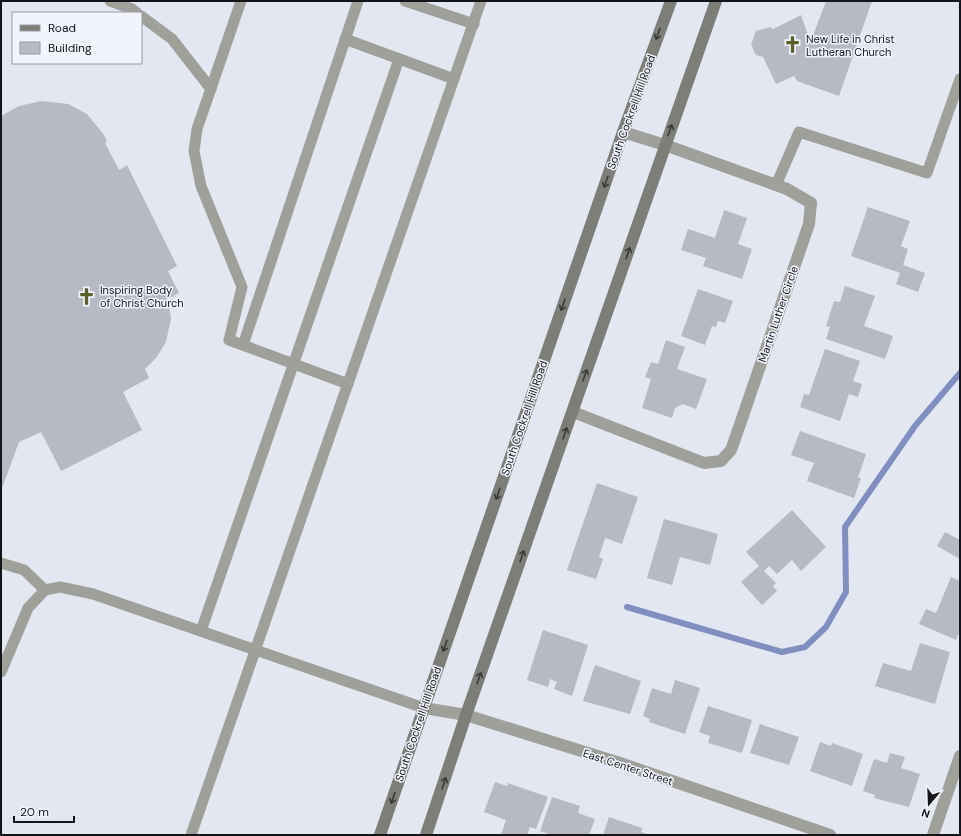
<svg xmlns="http://www.w3.org/2000/svg" width="961" height="836" viewBox="0 0 961 836" font-family="'DM Sans',sans-serif">
<rect width="100%" height="100%" fill="#e3e7f2"/>
<g fill="none" stroke-linecap="round" stroke-linejoin="round">
<polyline stroke="#808fbf" stroke-width="6" points="627,607 782,652 805,647 826,627 846,592 845,527 915,426 960,373"/>
</g>
<g fill="#b7bac5">
<polygon points="826,1 872,1 839,96 797,81 794,76 776,84 763,57 756,55 751,45 756,31 770,27 773,29 801,15 808,35 814,33"/>
<polygon points="42,101 68,104 87,114 104,135 107,141 105,143 119,170 127,165 177,266 168,271 179,293 168,299 171,319 166,342 156,358 145,369 149,378 123,392 142,430 61,471 41,432 19,442 1,491 1,116 19,106"/>
<polygon points="868,207 910,221 901,246 908,249 903,265 925,273 918,292 896,284 900,273 851,256"/>
<polygon points="724,210 747,218 738,244 752,249 742,279 703,266 706,258 681,250 688,229 715,238"/>
<polygon points="845,286 875,296 864,326 893,336 885,359 826,339 830,327 826,326 834,301 840,302"/>
<polygon points="698,289 733,301 725,323 718,321 716,327 712,326 705,345 681,336"/>
<polygon points="666,340 685,347 677,369 707,379 696,409 683,404 675,408 672,418 642,408 651,379 645,377 651,362 658,364"/>
<polygon points="825,349 860,361 853,381 862,384 858,397 849,394 840,421 800,407 804,394 809,395"/>
<polygon points="800,431 866,454 858,478 861,478 854,498 807,481 814,463 791,455"/>
<polygon points="597,483 638,497 622,544 605,538 599,557 603,559 596,579 567,570"/>
<polygon points="792,510 826,547 801,571 792,560 777,574 769,566 764,571 776,583 773,586 777,591 762,605 741,582 759,566 746,552"/>
<polygon points="664,519 718,534 710,565 680,557 672,585 647,578"/>
<polygon points="945,532 960,540 960,559 937,546"/>
<polygon points="951,577 960,581 960,631 956,640 919,624 926,609 936,613"/>
<polygon points="543,630 588,645 572,696 554,689 557,682 550,679 548,687 527,680"/>
<polygon points="920,643 950,652 935,704 875,686 883,663 911,671"/>
<polygon points="595,665 641,681 630,714 583,701"/>
<polygon points="675,680 700,688 685,734 649,722 650,719 643,716 652,688 671,694"/>
<polygon points="708,706 752,720 742,753 708,743 710,736 699,732"/>
<polygon points="760,724 799,737 789,765 750,753"/>
<polygon points="820,742 831,746 832,743 863,754 852,786 810,771"/>
<polygon points="890,753 905,757 901,768 920,774 909,807 874,798 875,795 863,791 874,759 887,763"/>
<polygon points="495,782 507,786 508,783 548,797 536,829 530,827 527,835 501,835 506,820 484,812"/>
<polygon points="552,797 580,806 578,813 595,819 589,835 551,835 540,831"/>
<polygon points="609,817 642,828 641,832 650,835 603,835"/>
</g>
<g fill="none" stroke-linecap="round" stroke-linejoin="round">
<g stroke="#a0a09b" stroke-width="11">
<polyline points="110,1 132,9 137,13"/>
<polyline points="241,1 197,129 194,151 201,186 242,287 229,340 348,384"/>
<polyline points="405,1 474,24"/>
<polyline points="141,16 172,39 211,89"/>
<polyline points="345,39 454,79"/>
<polyline points="776,185 799,132 927,173 960,79"/>
<polyline points="243,345 358,1"/>
<polyline points="1,563 24,570 45,590"/>
<polyline points="201,631 399,59"/>
<polyline points="1,672 28,608 45,590 60,587 93,594 424,708"/>
<polyline points="191,835 481,1"/>
</g>
<g stroke="#a0a09b" stroke-width="12">
<polyline points="573,412 704,463 721,461 731,450 737,433 809,224 811,203 787,189 776,185 665,145 623,132"/>
<polyline points="933,835 960,756"/>
</g>
<polyline stroke="#a0a09b" stroke-width="12" points="424,708 466,715 620,763 830,835"/>
<g stroke="#7d7e77" stroke-width="12">
<polyline points="380,835 623,132 671,1"/>
<polyline points="426,835 466,715 716,1"/>
</g>
</g>
<defs><path id="oneway-shaft" d="M-6 0H5M1.5-3L5.5 0L1.5 3" fill="none" stroke-width="1.6" stroke-linecap="round" stroke-linejoin="round"/></defs>
<g stroke="#393a3a">
<use href="#oneway-shaft" transform="translate(658 34) rotate(110)"/>
<use href="#oneway-shaft" transform="translate(670 130) rotate(-70)"/>
<use href="#oneway-shaft" transform="translate(606 182) rotate(109)"/>
<use href="#oneway-shaft" transform="translate(628 253) rotate(-71)"/>
<use href="#oneway-shaft" transform="translate(563 305) rotate(109)"/>
<use href="#oneway-shaft" transform="translate(585 375) rotate(-71)"/>
<use href="#oneway-shaft" transform="translate(565 433) rotate(-71)"/>
<use href="#oneway-shaft" transform="translate(498 494) rotate(109)"/>
<use href="#oneway-shaft" transform="translate(522 556) rotate(-71)"/>
<use href="#oneway-shaft" transform="translate(445 646) rotate(109)"/>
<use href="#oneway-shaft" transform="translate(479 678) rotate(-71)"/>
<use href="#oneway-shaft" transform="translate(444 783) rotate(-71)"/>
<use href="#oneway-shaft" transform="translate(393 798) rotate(109)"/>
</g>
<defs>
<symbol id="church-bare" viewBox="-9 -9 18 18"><path d="M-1.2-6h2.4v3.5h3.3v2.4h-3.3V6h-2.4V-.1h-3.3v-2.4h3.3Z" fill="#5c5f2d" stroke="#f1f4fd" stroke-width="2.5" paint-order="stroke"/></symbol>
</defs>
<g fill-rule="evenodd">
<use href="#church-bare" x="780" y="32" width="25" height="25"/>
<use href="#church-bare" x="74" y="284" width="25" height="25"/>
</g>
<g text-anchor="middle" dominant-baseline="central" stroke-width="3" stroke-linejoin="round" paint-order="stroke">
<g font-size="11" fill="#141519" stroke="#f1f4fd" text-anchor="start">
<text x="806" y="39">New Life in Christ<tspan x="806" dy="13">Lutheran Church</tspan></text>
<text x="100" y="290">Inspiring Body<tspan x="100" dy="13">of Christ Church</tspan></text>
</g>
<g font-size="11" fill="#141519" stroke="#f1f4fd">
<text transform="translate(631 112) rotate(-70)">South Cockrell Hill Road</text>
<text transform="translate(778 314) rotate(-71)">Martin Luther Circle</text>
<text transform="translate(524 418) rotate(-71)">South Cockrell Hill Road</text>
<text transform="translate(418 724) rotate(-71)">South Cockrell Hill Road</text>
<text transform="translate(628 767) rotate(18)">East Center Street</text>
</g>
</g>
<rect width="961" height="836" fill="none" stroke="#141519" stroke-width="4"/>
<rect x="12" y="12" width="130" height="52" fill="#f1f4fd" stroke="#999ba2"/>
<rect x="20" y="25" width="20" height="6" fill="#7d7e77" stroke="#999ba2"/>
<text x="48" y="32" font-size="12" fill="#141519">Road</text>
<rect x="20" y="42" width="20" height="12" fill="#b7bac5" stroke="#999ba2"/>
<text x="48" y="52" font-size="12" fill="#141519">Building</text>
<g transform="translate(929 804) rotate(199)" stroke="#f1f4fd" stroke-width="3" paint-order="stroke">
<path d="M0-3L7 15L0 10L-7 15Z" fill="#141519"/>
<text y="-6" font-size="11" font-weight="bold" text-anchor="middle" fill="#141519">N</text>
</g>
<path d="M14 816v6h60v-6" fill="none" stroke="#141519" stroke-width="2"/>
<text x="20" y="816" font-size="12" fill="#141519" stroke="#f1f4fd" stroke-width="3" paint-order="stroke">20 m</text>
</svg>
